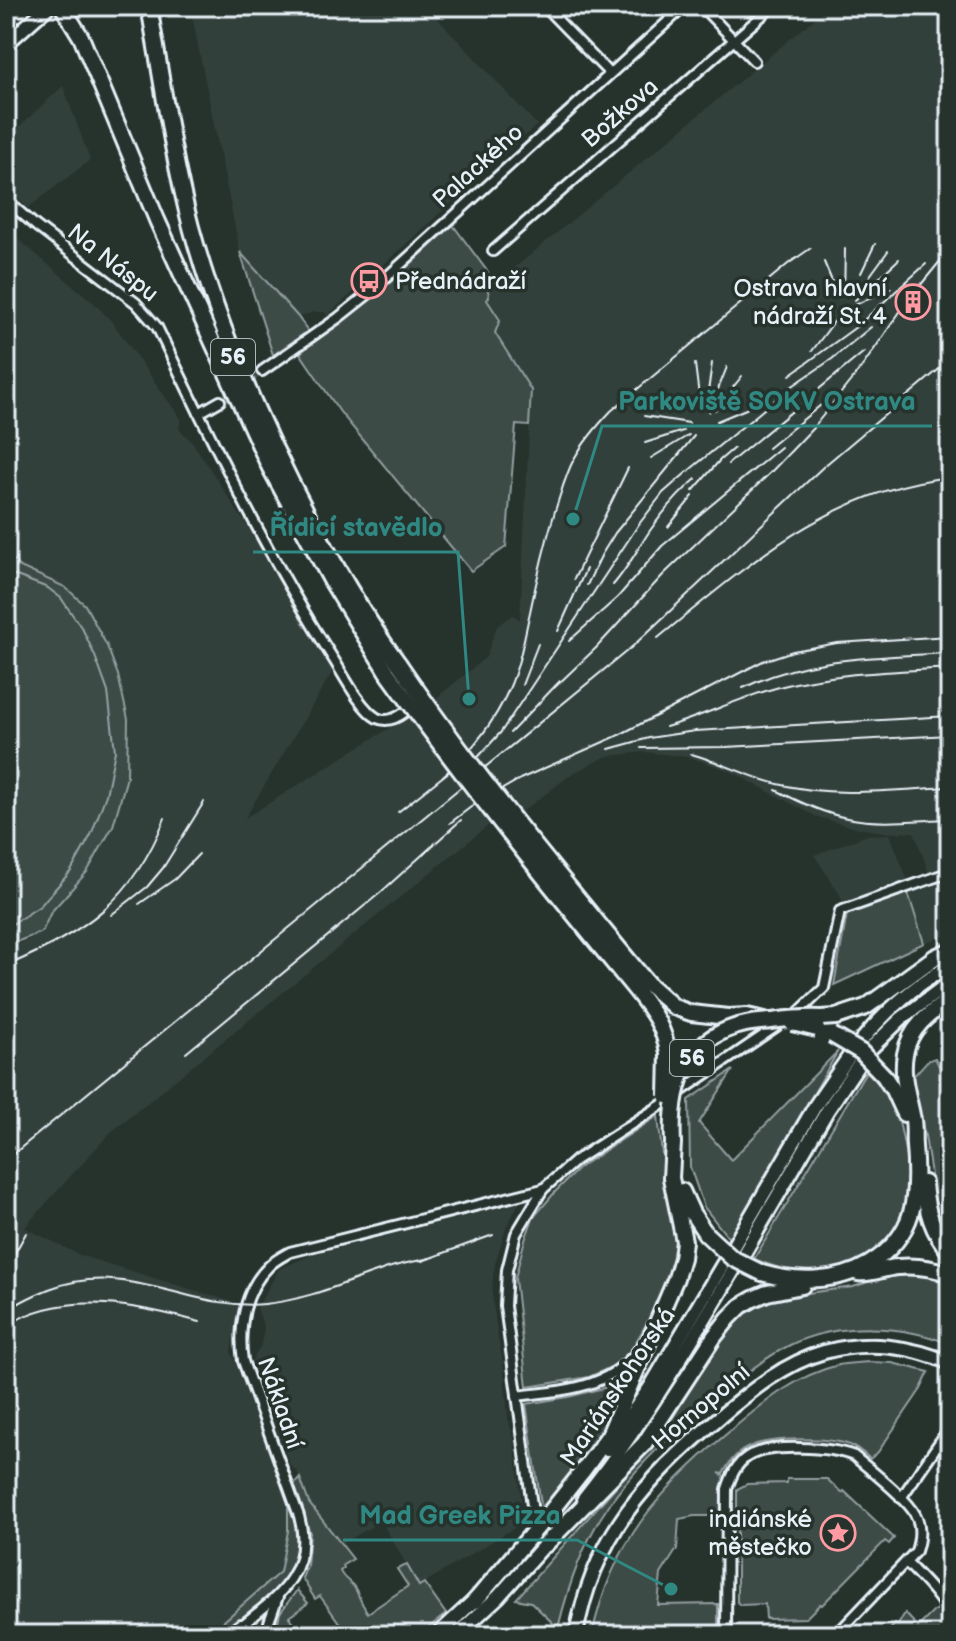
<svg xmlns="http://www.w3.org/2000/svg" width="956" height="1641" viewBox="0 0 956 1641" font-family="'Balsamiq Sans',sans-serif">
<rect width="100%" height="100%" fill="#26332d"/>
<filter id="ink" filterUnits="userSpaceOnUse"><feTurbulence type="fractalNoise" baseFrequency=".0125" numOctaves="2"/><feDisplacementMap in="SourceGraphic" scale="16" xChannelSelector="R" yChannelSelector="G"/><feConvolveMatrix kernelMatrix="1 2 1 2 8 2 1 2 1" color-interpolation-filters="sRGB"/></filter>
<g filter="url(#ink)">
<g fill="#333f3a">
<polygon points="190,6 426,6 537,125 327,316 325,312 314,312 298,317 240,252"/>
<polygon points="830,6 950,6 950,874 932,881 914,832 890,833 870,830 852,827 815,816 730,771 692,758 681,756 645,752 607,756 573,773 523,811 490,824 110,1133 29,1222 25,1228 82,1256 239,1304 231,1351 288,1504 288,1531 280,1572 207,1635 6,1635 6,951 42,932 51,912 87,872 127,777 128,719 118,675 107,646 85,605 65,587 18,566 6,550 6,229 95,304 113,323 181,419 179,429 193,443 264,552 334,669 245,818 433,701 486,657 497,626 513,615 520,620 531,390 495,333 487,300 488,290"/>
<polygon points="63,86 90,160 28,208 6,186 6,139"/>
<polygon points="890,834 908,881 844,904 839,893 814,855 868,835"/>
<polygon points="950,879 950,934 924,943 908,893"/>
<polygon points="519,1203 506,1228 496,1260 493,1276 492,1295 497,1333 503,1362 508,1418 514,1439 524,1522 419,1586 381,1521 342,1544 309,1503 297,1471 290,1465 252,1361 261,1345 264,1328 257,1308 279,1269 311,1255"/>
</g>
<g fill="#3e4b47" stroke="#939ea0" stroke-width="2">
<polygon points="453,225 496,283 488,290 489,297 487,300 500,320 495,333 531,390 529,426 516,425 506,547 471,571 340,412 300,353 374,297"/>
<polygon points="240,252 298,317 308,331 273,355"/>
<polygon points="6,550 18,566 65,587 85,605 107,646 118,675 128,719 127,777 113,826 87,872 51,912 42,932 6,946"/>
<polygon points="908,893 924,943 834,985 847,914"/>
<polygon points="838,1051 730,1240 704,1207 690,1167 689,1100 733,1070 699,1123 731,1160"/>
<polygon points="935,1058 950,1088 950,1229 936,1207 925,1136 911,1079 927,1061"/>
<path d="M868 1068C873 1075 879 1080 884 1087 897 1105 901 1129 905 1151 909 1173 909 1196 902 1217 889 1253 843 1274 807 1273 788 1272 772 1266 754 1259Z"/>
<polygon points="658,1116 662,1154 672,1190 677,1239 672,1271 654,1311 630,1352 613,1366 589,1377 527,1387 515,1278 524,1243 533,1218 555,1192 580,1167"/>
<path d="M923 1274 950 1287V1344C902 1324 838 1322 790 1345 758 1361 730 1387 702 1409 668 1437 634 1469 609 1505 583 1542 569 1584 558 1628L531 1602 516 1599 627 1474 674 1416 710 1356 739 1317 770 1298 853 1287 883 1277Z"/>
<path d="M870 1362 892 1363 929 1372 921 1389 878 1452 870 1459C864 1453 858 1448 850 1445 829 1437 768 1437 749 1447 737 1452 729 1462 723 1474L719 1473 725 1477 722 1489V1516H694L679 1519 677 1549 661 1574 658 1605 718 1604V1635H658L657 1631 643 1632 642 1630 617 1633V1635H592C612 1542 659 1490 730 1431 763 1403 796 1375 839 1365 849 1363 860 1363 870 1362Z"/>
<polygon points="619,1384 605,1425 574,1473 542,1511 526,1404 568,1397"/>
<path d="M300 1478 309 1503 353 1559 343 1565 344 1568 340 1571C344 1581 351 1580 356 1590 360 1599 362 1605 368 1613L408 1586 397 1569 407 1565 419 1586 424 1583 446 1614 419 1635H348L320 1596 315 1599 302 1578 307 1566 310 1533 293 1486Z"/>
<polygon points="787,1479 827,1479 842,1493 844,1491 894,1538 889,1544 885,1541 822,1605 820,1604 806,1618 766,1619 765,1604 740,1605 737,1602 737,1489 747,1484 787,1483"/>
<polygon points="288,1504 297,1529 298,1544 292,1570 267,1599 222,1635 208,1635 280,1572 288,1531"/>
<polygon points="297,1590 308,1603 289,1617 302,1635 275,1635 280,1613"/>
<polygon points="945,1606 950,1617 950,1635 885,1635 895,1624 898,1625 905,1613 918,1627 934,1611"/>
</g>
<g fill="none" stroke-linecap="round" stroke-linejoin="round">
<polyline stroke="#98a3a5" stroke-width="2" points="6,572 48,588 61,598 83,630 95,656 108,692 115,751 106,795 91,835 71,871 40,906 6,928"/>
<polyline stroke="#43504b" stroke-width="8" stroke-dasharray="8 4" stroke-linecap="butt" points="220,401 262,371"/>
<defs>
<g id="street">
<polyline points="544,6 609,73"/>
<polyline points="701,6 754,61"/>
<path d="M6 200 36 226 136 303 157 327C212 440 266 554 334 660 344 676 361 709 377 718 387 723 397 718 405 712"/>
<polyline points="493,251 773,6"/>
<polyline points="262,371 338,318 367,295 685,6"/>
<polyline points="199,413 220,401"/>
<polyline points="799,1012 824,988 840,911 950,872"/>
<polyline points="680,1092 777,1026"/>
<path d="M517 1396C565 1390 612 1389 642 1345"/>
<polyline points="901,1498 950,1427"/>
<polyline points="533,1513 505,1306 507,1270 516,1234 543,1189 576,1160 663,1104"/>
<path d="M906 1562C922 1579 940 1595 950 1617"/>
<path d="M241 1626C279 1596 314 1571 299 1516L243 1361C238 1328 244 1290 269 1266 275 1260 283 1256 290 1252L543 1189"/>
<polyline points="268,1635 269,1622 278,1597"/>
<path d="M726 1635 727 1489C731 1477 736 1464 747 1457 767 1443 832 1447 854 1456 869 1469 907 1498 915 1514 921 1525 920 1539 916 1551L836 1635"/>
</g>
<g id="secondary">
<polyline points="6,44 49,6"/>
<path d="M860 1042C885 1012 915 984 950 966"/>
<polyline points="869,1050 901,1019 950,982"/>
<polyline points="731,1250 815,1106 852,1052"/>
<polyline points="742,1257 827,1111 862,1059"/>
<polyline points="607,1449 649,1389 726,1259"/>
<path d="M584 1498C642 1425 689 1345 736 1266"/>
<polyline points="230,1635 241,1626 249,1635"/>
<polyline points="437,1635 479,1596"/>
<polyline points="457,1635 498,1597 549,1540"/>
<path d="M576 1635C593 1536 647 1478 721 1416 752 1390 785 1363 824 1352 866 1340 911 1346 950 1363"/>
</g>
<g id="highway">
<polyline points="62,6 81,37 157,220 270,468 332,582 387,672"/>
<path d="M149 6C162 80 172 155 191 227 220 333 264 433 316 530 341 576 368 622 399 664"/>
<polyline points="648,984 674,1007 691,1013 728,1017 747,1016 765,1020"/>
<path d="M638 993C653 1012 665 1029 668 1054"/>
<polyline points="821,1018 836,1017 866,1007 935,957 950,950"/>
<polyline points="884,1076 893,1090 904,1114"/>
<path d="M924 1183C926 1210 932 1232 950 1252"/>
<polyline points="682,1191 692,1213 706,1234"/>
<path d="M762 1273C796 1283 837 1283 869 1264 917 1235 918 1195 914 1146 913 1136 915 1125 912 1115 908 1094 901 1076 905 1054 910 1027 929 1014 950 999"/>
<path d="M858 1273C872 1275 884 1268 897 1267 916 1265 933 1268 950 1274"/>
<polyline points="545,1545 644,1444 714,1337 729,1318 741,1306 753,1299 767,1293 802,1286"/>
<polyline points="475,1601 547,1516 582,1472 609,1435 676,1278 682,1258 684,1241 671,1178 673,1143"/>
</g>
</defs>
<use href="#street" stroke="#e8f1f8" stroke-width="14"/>
<use href="#secondary" stroke="#e8f1f8" stroke-width="18"/>
<use href="#highway" stroke="#e8f1f8" stroke-width="20"/>
<use href="#street" stroke="#26332d" stroke-width="8"/>
<use href="#secondary" stroke="#26332d" stroke-width="12"/>
<use href="#highway" stroke="#26332d" stroke-width="14"/>
<g stroke="#e8f1f8" stroke-width="2">
<polyline points="824,262 839,298"/>
<polyline points="861,273 875,244"/>
<polyline points="869,277 888,251"/>
<polyline points="844,297 845,249"/>
<polyline points="855,300 899,259"/>
<polyline points="855,305 891,288"/>
<polyline points="812,351 836,319"/>
<polyline points="695,364 700,404"/>
<polyline points="790,375 856,327 926,264"/>
<polyline points="707,399 712,363"/>
<polyline points="715,410 742,376"/>
<polyline points="709,412 727,367"/>
<polyline points="644,416 689,423"/>
<polyline points="717,421 746,409 763,397"/>
<polyline points="645,443 683,431"/>
<polyline points="768,448 821,405"/>
<polyline points="651,458 689,435"/>
<polyline points="728,464 864,352"/>
<polyline points="693,491 720,460 734,448"/>
<polyline points="668,527 693,496"/>
<polyline points="574,579 628,468"/>
<polyline points="587,585 602,554 615,533 694,436"/>
<path d="M613 585C627 569 637 550 649 532 663 512 678 494 696 479"/>
<polyline points="558,631 586,569"/>
<path d="M658 638C748 565 830 490 950 477"/>
<polyline points="569,641 618,597 662,546 781,447"/>
<polyline points="522,685 538,644"/>
<polyline points="554,688 596,648 663,575 770,473 813,428 864,364 906,303 950,249"/>
<path d="M743 688C808 656 879 657 950 653"/>
<path d="M666 727C706 715 743 696 783 686 838 672 894 672 950 668"/>
<polyline points="510,733 560,681"/>
<polyline points="641,748 726,747 950,735"/>
<polyline points="609,749 649,738 695,731 950,716"/>
<path d="M691 754C721 762 748 777 778 784 834 798 893 790 950 787"/>
<polyline points="470,766 501,732 639,524 663,493 687,472 791,387 832,359 871,327"/>
<path d="M443 776C471 752 494 723 509 689 520 664 524 638 530 612 537 578 545 544 555 511 561 493 565 476 574 459 584 441 597 426 611 411L788 264 811 248"/>
<path d="M776 790C799 802 822 813 847 818 881 825 916 820 950 819"/>
<polyline points="398,812 451,770"/>
<polyline points="450,823 471,807 520,779 617,736 763,661 793,651 837,643 950,636"/>
<polyline points="139,904 175,879 199,854"/>
<polyline points="111,915 147,887 163,868 204,802"/>
<path d="M6 966C84 933 133 900 165 818"/>
<polyline points="186,1053 380,893 461,820"/>
<polyline points="6,1160 633,646 823,467 950,360"/>
<polyline points="422,1261 493,1235"/>
<polyline points="6,1269 26,1233"/>
<path d="M6 1312C18 1302 34 1295 49 1289 131 1259 187 1311 265 1304 306 1300 344 1283 382 1270 398 1264 414 1262 430 1258"/>
<path d="M6 1326C64 1288 138 1306 200 1322"/>
</g>
<defs>
<g id="highway-bridge">
<path d="M399 664C475 776 563 880 648 984"/>
<path d="M387 672C467 783 552 888 638 993"/>
<polyline points="792,1023 817,1029"/>
<polyline points="832,1035 861,1052 884,1076"/>
<polyline points="667,1096 668,1054"/>
<path d="M673 1143C670 1087 684 1037 746 1024 755 1022 763 1022 771 1021 788 1019 803 1017 821 1018"/>
<polyline points="706,1234 732,1258 762,1273"/>
</g>
</defs>
<use href="#highway-bridge" stroke="#e8f1f8" stroke-width="20" stroke-linecap="butt"/>
<use href="#highway-bridge" stroke="#26332d" stroke-width="14"/>
</g>
</g>
<defs>
<symbol id="bus-ring" viewBox="-11 -11 22 22"><circle r="9.5" fill="#26332d" stroke="#ff9aa2" stroke-width="1.5"/><path d="M-5-6H5V4H4V6H2V4H-2V6H-4V4H-5ZM-3.5-4V0h7V-4ZM-3.5 1.2v1.5H-2V1.2ZM2 1.2v1.5H3.5V1.2Z" fill="#ff9aa2"/></symbol>
<symbol id="building-ring" viewBox="-11 -11 22 22"><circle r="9.5" fill="#26332d" stroke="#ff9aa2" stroke-width="1.5"/><path d="M-4-6H4V6H1V3H-1V6H-4ZM-2.5-4.3h1.7v1.8h-1.7ZM.8-4.3h1.7v1.8H.8ZM-2.5-1h1.7V.8h-1.7ZM.8-1h1.7V.8H.8Z" fill="#ff9aa2"/></symbol>
<symbol id="sight-ring" viewBox="-11 -11 22 22"><circle r="9.5" fill="#26332d" stroke="#ff9aa2" stroke-width="1.5"/><path d="M0-6L1.8-2.2L6-1.7L2.9 1.2L3.7 5.4L0 3.3L-3.7 5.4L-2.9 1.2L-6-1.7L-1.8-2.2Z" fill="#ff9aa2"/></symbol>
</defs>
<g fill-rule="evenodd">
<use href="#bus-ring" x="349" y="261" width="40" height="40"/>
<use href="#building-ring" x="893" y="282" width="40" height="40"/>
<use href="#sight-ring" x="818" y="1513" width="40" height="40"/>
</g>
<g text-anchor="middle" dominant-baseline="central" stroke-width="7" stroke-linejoin="round" paint-order="stroke">
<g fill="#26332d" stroke="#aeb8bb" stroke-width="2">
<rect x="211" y="339" width="44" height="36" rx="6"/>
<rect x="670" y="1040" width="44" height="36" rx="6"/>
</g>
<g font-size="22" font-weight="bold" fill="#e8f1f8">
<text x="233" y="357">56</text>
<text x="692" y="1058">56</text>
</g>
<g font-size="24" fill="#e8f1f8" stroke="#26332d">
<text transform="translate(620 113) rotate(-41)">Božkova</text>
<text transform="translate(478 166) rotate(-42)">Palackého</text>
<text transform="translate(113 263) rotate(39)">Na Náspu</text>
<text transform="translate(618 1387) rotate(-56)">Mariánskohorská</text>
<text transform="translate(280 1403) rotate(71)">Nákladní</text>
<text transform="translate(701 1407) rotate(-40)">Hornopolní</text>
</g>
<g font-size="24" fill="#e8f1f8" stroke="#26332d" text-anchor="end">
<text x="395" y="281" text-anchor="start">Přednádraží</text>
<text x="887" y="288">Ostrava hlavní<tspan x="887" dy="28">nádraží St. 4</tspan></text>
<text x="812" y="1519">indiánské<tspan x="812" dy="28">městečko</tspan></text>
</g>
</g>
<path fill="none" stroke="#308883" stroke-width="3" d="M573 519L602 426H932M469 699L458 552H253M671 1589L577 1540H343"/>
<g fill="#308883" stroke="#26332d" stroke-width="3">
<circle cx="573" cy="519" r="8"/>
<circle cx="469" cy="699" r="8"/>
<circle cx="671" cy="1589" r="8"/>
</g>
<g font-size="26" text-anchor="middle" font-weight="bold" fill="#308883" stroke="#26332d" stroke-width="7" stroke-linejoin="round" paint-order="stroke">
<text x="767" y="410">Parkoviště SOKV Ostrava</text>
<text x="356" y="536">Řídicí stavědlo</text>
<text x="460" y="1524">Mad Greek Pizza</text>
</g>
<rect width="956" height="1641" fill="none" stroke="#26332d" stroke-width="32"/>
<rect x="16" y="16" width="924" height="1609" fill="none" stroke="#e8f1f8" stroke-width="3" filter="url(#ink)"/>
</svg>
